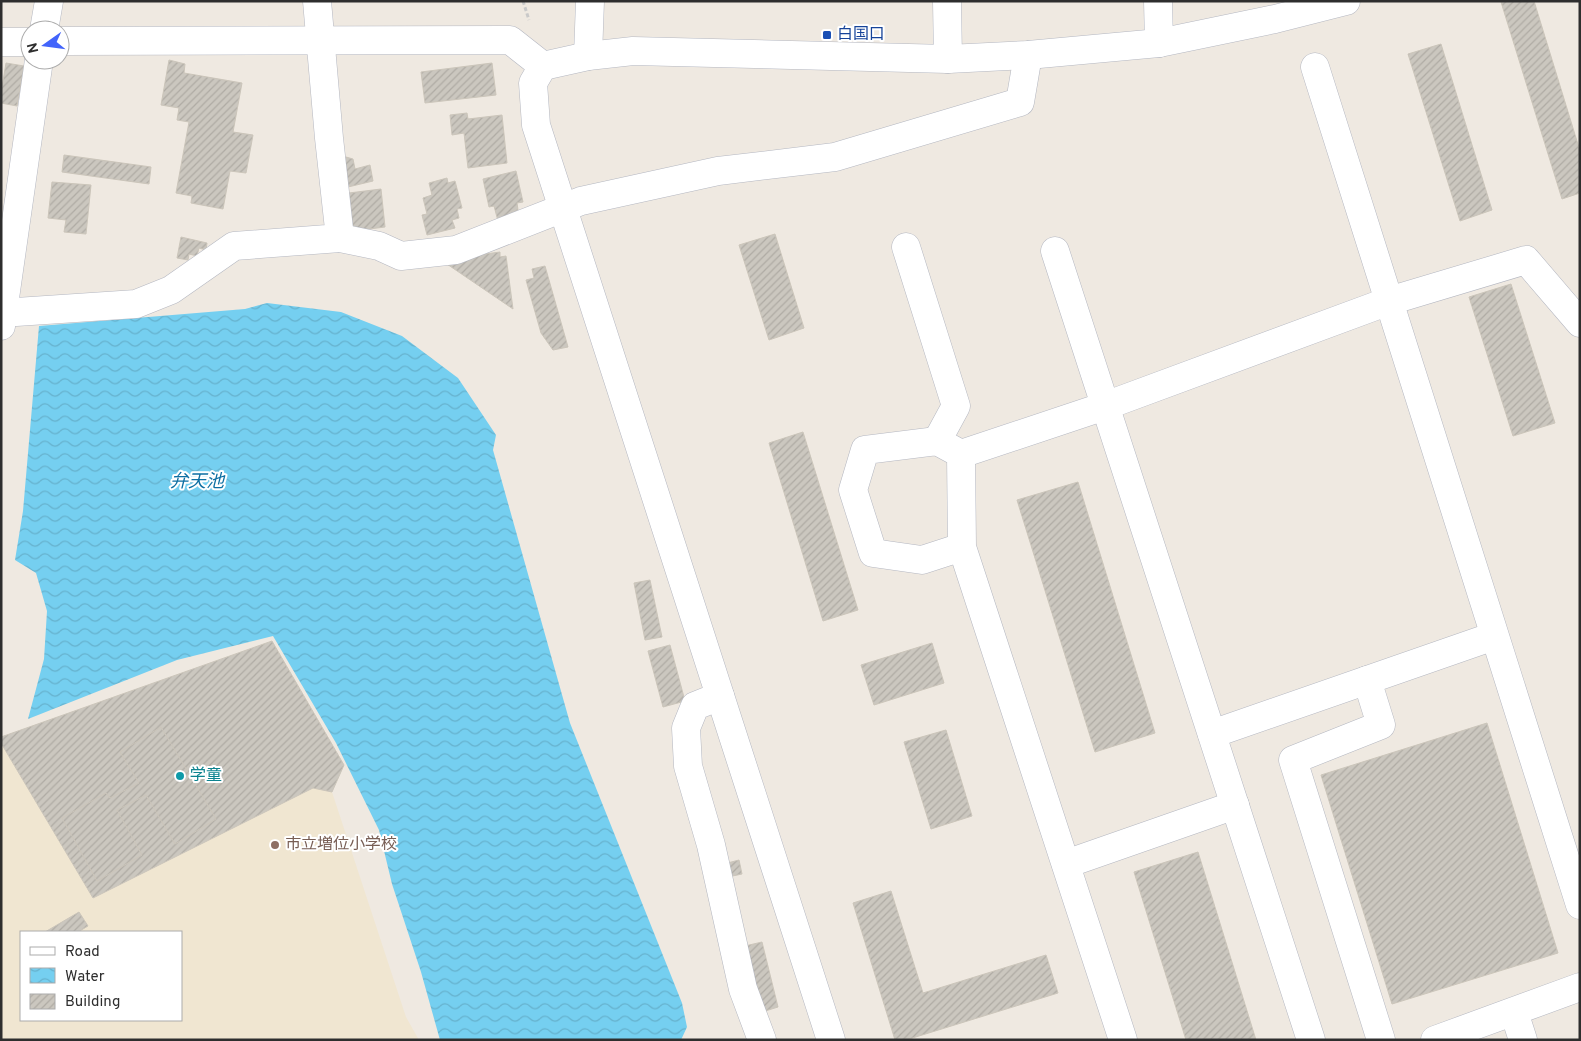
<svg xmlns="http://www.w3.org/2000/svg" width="1581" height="1041" viewBox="0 0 1581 1041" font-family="Overpass,'Noto Sans JP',sans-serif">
<defs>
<pattern id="water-waves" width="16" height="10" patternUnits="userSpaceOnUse" patternTransform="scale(1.25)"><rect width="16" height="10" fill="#75cff0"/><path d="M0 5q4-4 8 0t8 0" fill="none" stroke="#66b2ce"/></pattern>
<pattern id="building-hatch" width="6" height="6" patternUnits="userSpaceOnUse" patternTransform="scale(1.25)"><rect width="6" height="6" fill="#cbc7bf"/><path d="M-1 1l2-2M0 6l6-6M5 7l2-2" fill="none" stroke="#afaba4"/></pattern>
</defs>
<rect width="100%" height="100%" fill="#efe9e1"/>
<path fill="#f0e6d1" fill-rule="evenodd" d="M1 743 93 898 313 788 332 792 406 1017 419 1040H1ZM21 932H181V1020H21Z"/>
<polygon fill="url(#water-waves)" points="267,303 341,312 402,336 458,378 496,435 493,450 570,723 682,1003 687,1027 681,1040 440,1040 421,972 392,884 379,830 336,743 273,636 177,660 28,719 44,659 47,611 36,573 15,560 23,511 39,326 245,309"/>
<g fill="url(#building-hatch)" stroke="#cbc5ba">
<polygon points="1505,1 1534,1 1580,151 1580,193 1562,199 1501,2"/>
<polygon points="1441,44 1492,210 1460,221 1408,54"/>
<polygon points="169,60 185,64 184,73 242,83 233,132 253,135 246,173 230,171 223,209 191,203 192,196 176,193 189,122 177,120 179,108 161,105"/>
<polygon points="6,63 24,66 17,106 1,103 1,93"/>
<polygon points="492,63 496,95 425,103 421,72"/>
<polygon points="467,113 468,119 502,115 507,163 468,168 464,133 452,135 450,115"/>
<polygon points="64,155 151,167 149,184 62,172"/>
<polygon points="346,157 353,159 355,169 370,165 373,181 348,187 341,158"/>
<polygon points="516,171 523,202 517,203 518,210 498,221 494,206 489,207 483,179"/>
<polygon points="447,178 448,183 455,181 462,208 457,209 459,218 452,220 455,228 427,235 422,215 427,214 423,198 432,195 429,183"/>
<polygon points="52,182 91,185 86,234 64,232 66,220 48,218"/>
<polygon points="381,189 385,227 353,231 349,193"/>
<polygon points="775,234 804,328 769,340 739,245"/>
<polygon points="181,237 207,243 206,250 199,248 197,256 189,254 188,260 177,258"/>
<polygon points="500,252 500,257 506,256 513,309 441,260"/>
<polygon points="545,266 568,347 553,350 541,333 526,280 534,278 532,269"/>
<polygon points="1511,284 1555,423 1513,436 1469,297"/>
<polygon points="803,432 858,610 823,621 769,443"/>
<polygon points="1078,482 1155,733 1095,752 1017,500"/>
<polygon points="650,580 662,637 645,640 634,583"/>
<polygon points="272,641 344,765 332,792 313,788 93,898 1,743 1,737"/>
<polygon points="932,643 944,683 874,705 861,665"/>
<polygon points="670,645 685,701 663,707 648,651"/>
<polygon points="1487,723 1558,953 1392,1004 1321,775"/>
<polygon points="161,727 216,819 175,844 146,795 117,810 142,855 97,881 62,818 106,793 110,798 139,783 120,752"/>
<polygon points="946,730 972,816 931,829 904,742"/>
<polygon points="1198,852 1256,1040 1186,1040 1134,872"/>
<polygon points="739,860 742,874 723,878 720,865"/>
<polygon points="891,891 923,993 1046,955 1058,993 906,1040 895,1040 853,903"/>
<polygon points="79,912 88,926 78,932 45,932"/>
<polygon points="762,942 778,1007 762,1012 745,946"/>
</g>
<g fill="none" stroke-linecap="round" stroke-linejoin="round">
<defs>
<g id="minor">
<polyline points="947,1 948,59"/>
<polyline points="1158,1 1159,43"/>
<polyline points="44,30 49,1"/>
<polyline points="60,41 510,40 543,66"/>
<polyline points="1,42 30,42"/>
<polyline points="588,56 590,1"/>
<polyline points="1315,67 1580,905"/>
<polyline points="340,238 379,246 401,256 456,250 581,201 718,171 835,157 1020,102 1028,55"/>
<polyline points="906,247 956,406 937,441"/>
<polyline points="1055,251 1311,1040"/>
<polyline points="1,313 136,304 171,290 234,246 340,238 329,138 317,1"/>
<polyline points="1,326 39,60"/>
<polyline points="961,454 1105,406 1389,301 1526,260 1580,323"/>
<polyline points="962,547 922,560 873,553 853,490 865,450 937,441 961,454 962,547 1123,1040"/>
<polyline points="1367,680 1381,725 1293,760 1381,1040"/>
<polyline points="720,696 695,706 686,728 688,766 711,845 743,989 762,1040"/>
<polyline points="1212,734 1494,636"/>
<polyline points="1066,864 1235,805"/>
<polyline points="1514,1012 1523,1040"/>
<polyline points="831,1040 536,125 533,83 543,66 588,56 633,51 948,59 1028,55 1159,43 1275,19 1346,1"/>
<polyline points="1435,1040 1580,987"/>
</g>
</defs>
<use href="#minor" stroke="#b4b7c1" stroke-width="29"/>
<polyline stroke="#c9c9c9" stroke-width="3" stroke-dasharray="4 2.5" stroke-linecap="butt" points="523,1 529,20"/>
<use href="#minor" stroke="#fff" stroke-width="28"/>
</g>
<rect fill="#1a4fb4" stroke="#fff" stroke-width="2" x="822" y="30" width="10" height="10" rx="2.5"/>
<circle fill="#0f9aa8" stroke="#fff" stroke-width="2" cx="180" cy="776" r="5"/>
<circle fill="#8d6e63" stroke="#fff" stroke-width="2" cx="275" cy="845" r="5"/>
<g text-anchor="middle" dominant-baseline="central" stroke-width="4" stroke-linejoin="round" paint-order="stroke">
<g font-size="16" fill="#164399" stroke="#fff" text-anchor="start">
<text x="837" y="35">白国口</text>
</g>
<g font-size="16" fill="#0d838f" stroke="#fff" text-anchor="start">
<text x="190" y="776">学童</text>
</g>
<g font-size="16" fill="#785e54" stroke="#fff" text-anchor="start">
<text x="285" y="845">市立増位小学校</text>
</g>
<g font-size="18" font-style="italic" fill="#0d6fa3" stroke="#fff">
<text x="197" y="482">弁天池</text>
</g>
</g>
<rect width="1581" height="1041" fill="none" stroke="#2e2e2e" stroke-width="5"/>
<rect x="20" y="931" width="162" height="90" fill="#ffffff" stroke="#ababab"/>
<rect x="30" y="947" width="25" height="8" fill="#ffffff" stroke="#ababab"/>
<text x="65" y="956" font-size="15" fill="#2e2e2e">Road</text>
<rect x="30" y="968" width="25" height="15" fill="url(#water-waves)" stroke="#ababab"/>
<text x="65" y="981" font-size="15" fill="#2e2e2e">Water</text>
<rect x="30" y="994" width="25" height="15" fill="url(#building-hatch)" stroke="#ababab"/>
<text x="65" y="1006" font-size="15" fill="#2e2e2e">Building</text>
<g transform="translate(45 45) rotate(256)"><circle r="24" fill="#ffffff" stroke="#ababab"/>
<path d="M0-4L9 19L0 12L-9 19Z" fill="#4264fb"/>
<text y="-8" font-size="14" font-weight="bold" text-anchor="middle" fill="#2e2e2e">N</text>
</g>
</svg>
